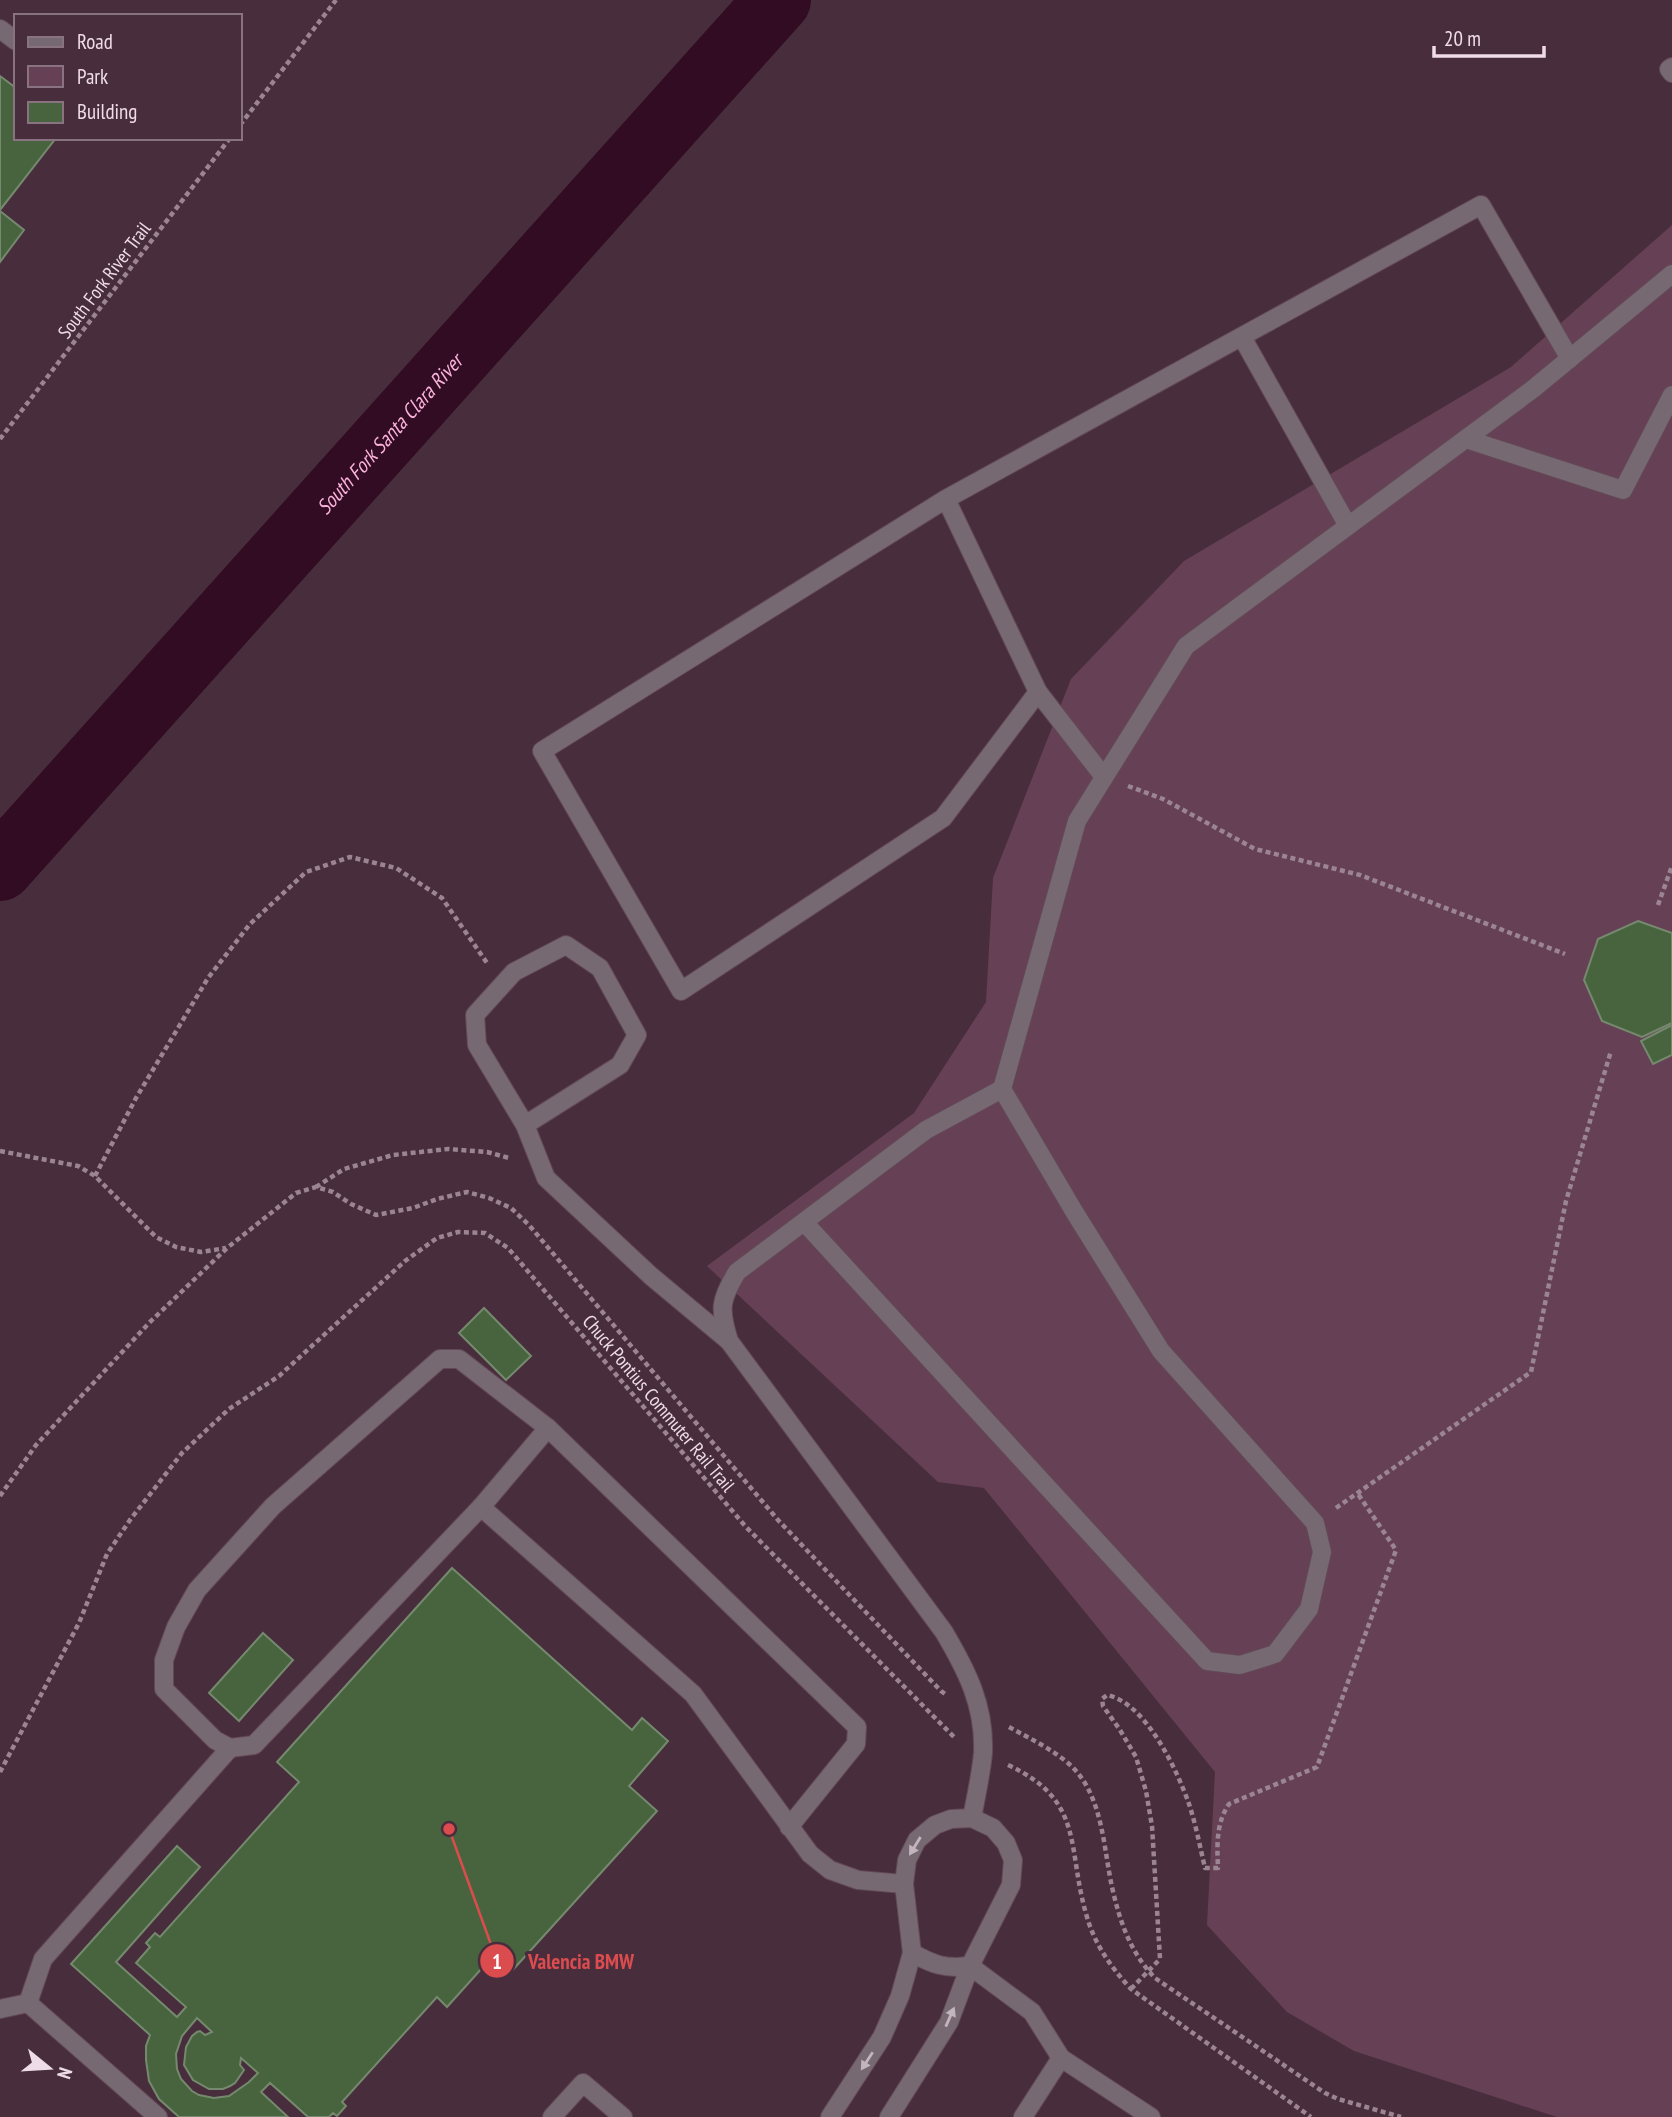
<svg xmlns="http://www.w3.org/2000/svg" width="1672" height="2117" viewBox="0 0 1672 2117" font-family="'PT Sans Narrow',sans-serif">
<rect width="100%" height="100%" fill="#482d3c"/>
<polygon fill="#664156" points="1672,225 1672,2117 1557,2117 1354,2051 1287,2012 1207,1925 1215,1772 984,1488 938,1482 707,1266 914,1113 986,1002 993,878 1071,679 1184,561 1511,367"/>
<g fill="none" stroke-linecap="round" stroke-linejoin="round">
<path stroke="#310c23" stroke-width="66" id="s1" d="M0 868 778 0"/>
</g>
<g fill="#48643e" stroke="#75896e" stroke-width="2" fill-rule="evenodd">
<polygon points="0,76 16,88 16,138 56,138 0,210"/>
<polygon points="0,211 24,230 0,262"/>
<polygon points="1638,921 1672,933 1672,1023 1642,1037 1602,1021 1584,980 1598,939"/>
<polygon points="1672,1025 1672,1055 1653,1064 1641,1041"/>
<polygon points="484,1308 531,1356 506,1380 459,1333"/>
<path d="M452 1568 632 1730 642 1718 668 1741 629 1786 657 1811 510 1973 492 1957 447 2007 437 1997 342 2102 346 2106 337 2116 333 2113 329 2117H308L270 2083 261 2092 288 2117H179L159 2099 149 2081 146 2060V2046L150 2035 71 1964 177 1846 200 1867 116 1962 177 2017 186 2007 136 1963 150 1947 146 1943 155 1933 160 1937 299 1782 277 1762ZM197 2018 212 2032 205 2035 200 2031 197 2032 192 2036 186 2047 184 2065 193 2080 209 2089H223L230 2086 235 2083 244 2070 240 2065 241 2058 258 2073 249 2082 229 2096 214 2098 199 2095 192 2091 181 2079 177 2069 176 2054 182 2036Z"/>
<polygon points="263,1633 293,1660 239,1721 209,1693"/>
</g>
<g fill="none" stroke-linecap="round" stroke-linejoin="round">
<defs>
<g id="lane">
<polyline points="0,29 16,41"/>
<polyline points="1672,67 1669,69 1672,73"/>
<polyline points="1242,337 1348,526"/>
<polyline points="1466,439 1623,490 1672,395"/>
<polyline points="946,499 1038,692 943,818 681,991 542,751 946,499 1481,205 1570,359"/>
<polyline points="1038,692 1104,777"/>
<polyline points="1002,1089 1077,821 1186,646 1533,389 1672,274"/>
<polyline points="525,1125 620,1065 637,1035 600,968 566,945 514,972 475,1015 477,1045 525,1125 546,1178 651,1276 729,1341"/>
<path d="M804 1222 1207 1661 1240 1665 1275 1654 1309 1609 1322 1552 1315 1523 1161 1351 1075 1213 1002 1089 926 1130 737 1272C720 1300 719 1309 729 1341L944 1632C967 1671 985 1706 983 1753 981 1775 976 1796 972 1818"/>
<polyline points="481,1507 254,1745 230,1748 215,1740 164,1689 164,1660 176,1627 197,1590 273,1506 440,1359 459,1359 548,1428"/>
<polyline points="789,1827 856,1744 857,1727 548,1428 481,1507 693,1694 810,1854 830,1870 858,1880 904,1884"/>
<polyline points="970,1966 1032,2012 1061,2058 1151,2117"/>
<polyline points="28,2003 43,1959 230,1748"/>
<polyline points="0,2009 28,2003 158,2117"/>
<polyline points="552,2117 583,2083 623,2117"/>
<polyline points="1023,2117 1061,2058"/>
</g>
<g id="street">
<path d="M912 1953C934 1965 945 1969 970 1966"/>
<polyline points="830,2117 882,2037 900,1996 912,1953 904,1884 907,1860 917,1840 935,1825 951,1819 972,1818 993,1828 1006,1843 1013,1860 1011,1885 970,1966 949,2022 889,2117"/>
</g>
</defs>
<use href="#lane" stroke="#634957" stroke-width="20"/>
<use href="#street" stroke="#634957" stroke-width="20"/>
<g stroke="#9c8592" stroke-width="4.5" stroke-dasharray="5 3.5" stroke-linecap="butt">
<polyline points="240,125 336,0"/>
<polyline points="0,439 230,138"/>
<polyline points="1128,786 1163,799 1255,849 1360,875 1565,954"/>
<polyline points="1658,905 1672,866"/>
<polyline points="0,1151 78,1166 95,1176 156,1237 176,1247 201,1252 226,1248"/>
<polyline points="95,1176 136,1098 208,978 250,924 306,872 350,857 396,868 442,898 487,963"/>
<polyline points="316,1187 344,1169 393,1155 448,1149 487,1152 509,1158"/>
<polyline points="0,1496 36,1445 149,1323 227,1248 296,1193 316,1187 333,1192 351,1204 376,1215 413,1208 437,1199 467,1192 489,1198 511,1208 529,1225 778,1520 941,1691 945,1694"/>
<polyline points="1336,1508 1531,1372 1566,1201 1611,1051"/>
<path d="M1009 1727C1029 1738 1050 1748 1068 1763 1103 1793 1103 1846 1112 1887 1120 1922 1130 1952 1155 1978L1325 2093 1338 2099 1401 2117"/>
<path d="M1008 1765C1086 1801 1066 1848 1087 1917 1095 1945 1111 1967 1131 1989L1311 2117"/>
<polyline points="0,1772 79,1623 107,1554 130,1520 182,1453 229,1409 279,1376 405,1261 437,1238 458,1232 485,1233 508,1248 746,1527 956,1739"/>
<path d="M1131 1989 1160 1959 1152 1826 1146 1791 1136 1757 1120 1730 1103 1706 1102 1699 1107 1695C1146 1703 1177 1770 1189 1804 1196 1825 1200 1847 1205 1868H1218C1217 1845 1216 1823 1229 1804L1317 1767 1396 1550 1358 1494"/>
</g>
<use href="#lane" stroke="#776971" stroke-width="18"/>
<use href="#street" stroke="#776971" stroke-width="18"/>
</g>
<defs><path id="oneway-solid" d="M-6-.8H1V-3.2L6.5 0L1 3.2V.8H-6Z" transform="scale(1.75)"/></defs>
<g fill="#c4b4bd">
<use href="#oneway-solid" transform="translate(915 1846) rotate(122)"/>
<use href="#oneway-solid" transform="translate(950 2017) rotate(-66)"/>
<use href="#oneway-solid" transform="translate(867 2061) rotate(123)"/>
</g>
<g text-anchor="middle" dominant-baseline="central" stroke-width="6" stroke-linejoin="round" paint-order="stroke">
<g font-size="19" fill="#eedce6" stroke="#482d3c">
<text transform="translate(104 280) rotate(-53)">South Fork River Trail</text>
<text transform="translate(659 1403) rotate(50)">Chuck Pontius Commuter Rail Trail</text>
</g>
<g font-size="21" font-style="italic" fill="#fab1da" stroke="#482d3c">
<text stroke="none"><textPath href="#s1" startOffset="583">South Fork Santa Clara River</textPath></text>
</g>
</g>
<path fill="none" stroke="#db4c4e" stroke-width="2.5" d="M449 1829L497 1961"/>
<g fill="#db4c4e" stroke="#482d3c" stroke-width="2.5">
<circle cx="449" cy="1829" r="7"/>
<circle cx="497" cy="1961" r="18"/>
</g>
<g font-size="21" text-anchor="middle" font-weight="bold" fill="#fff">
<text x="497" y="1969">1</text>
</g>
<g font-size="21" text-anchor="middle" font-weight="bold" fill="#db4c4e" stroke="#482d3c" stroke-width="6" stroke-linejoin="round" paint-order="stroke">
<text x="581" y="1969">Valencia BMW</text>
</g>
<rect x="14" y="14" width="228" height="126" fill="#482d3c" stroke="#8a7380" stroke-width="2"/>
<rect x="28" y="37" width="35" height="10" fill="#776971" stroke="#8a7380" stroke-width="2"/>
<text x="77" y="49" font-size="21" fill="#eedce6">Road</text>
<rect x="28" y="66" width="35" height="21" fill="#664156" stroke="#8a7380" stroke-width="2"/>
<text x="77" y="84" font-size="21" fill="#eedce6">Park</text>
<rect x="28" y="102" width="35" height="21" fill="#48643e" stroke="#8a7380" stroke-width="2"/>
<text x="77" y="119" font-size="21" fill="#eedce6">Building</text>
<g transform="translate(49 2068) rotate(108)" stroke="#482d3c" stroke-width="5" paint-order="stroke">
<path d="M0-5L12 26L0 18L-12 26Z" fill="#eedce6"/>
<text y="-10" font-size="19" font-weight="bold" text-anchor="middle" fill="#eedce6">N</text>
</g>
<path d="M1434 46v10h110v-10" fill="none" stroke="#eedce6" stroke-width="3.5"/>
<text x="1444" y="46" font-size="21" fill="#eedce6" stroke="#482d3c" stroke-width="5" paint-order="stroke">20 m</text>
</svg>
